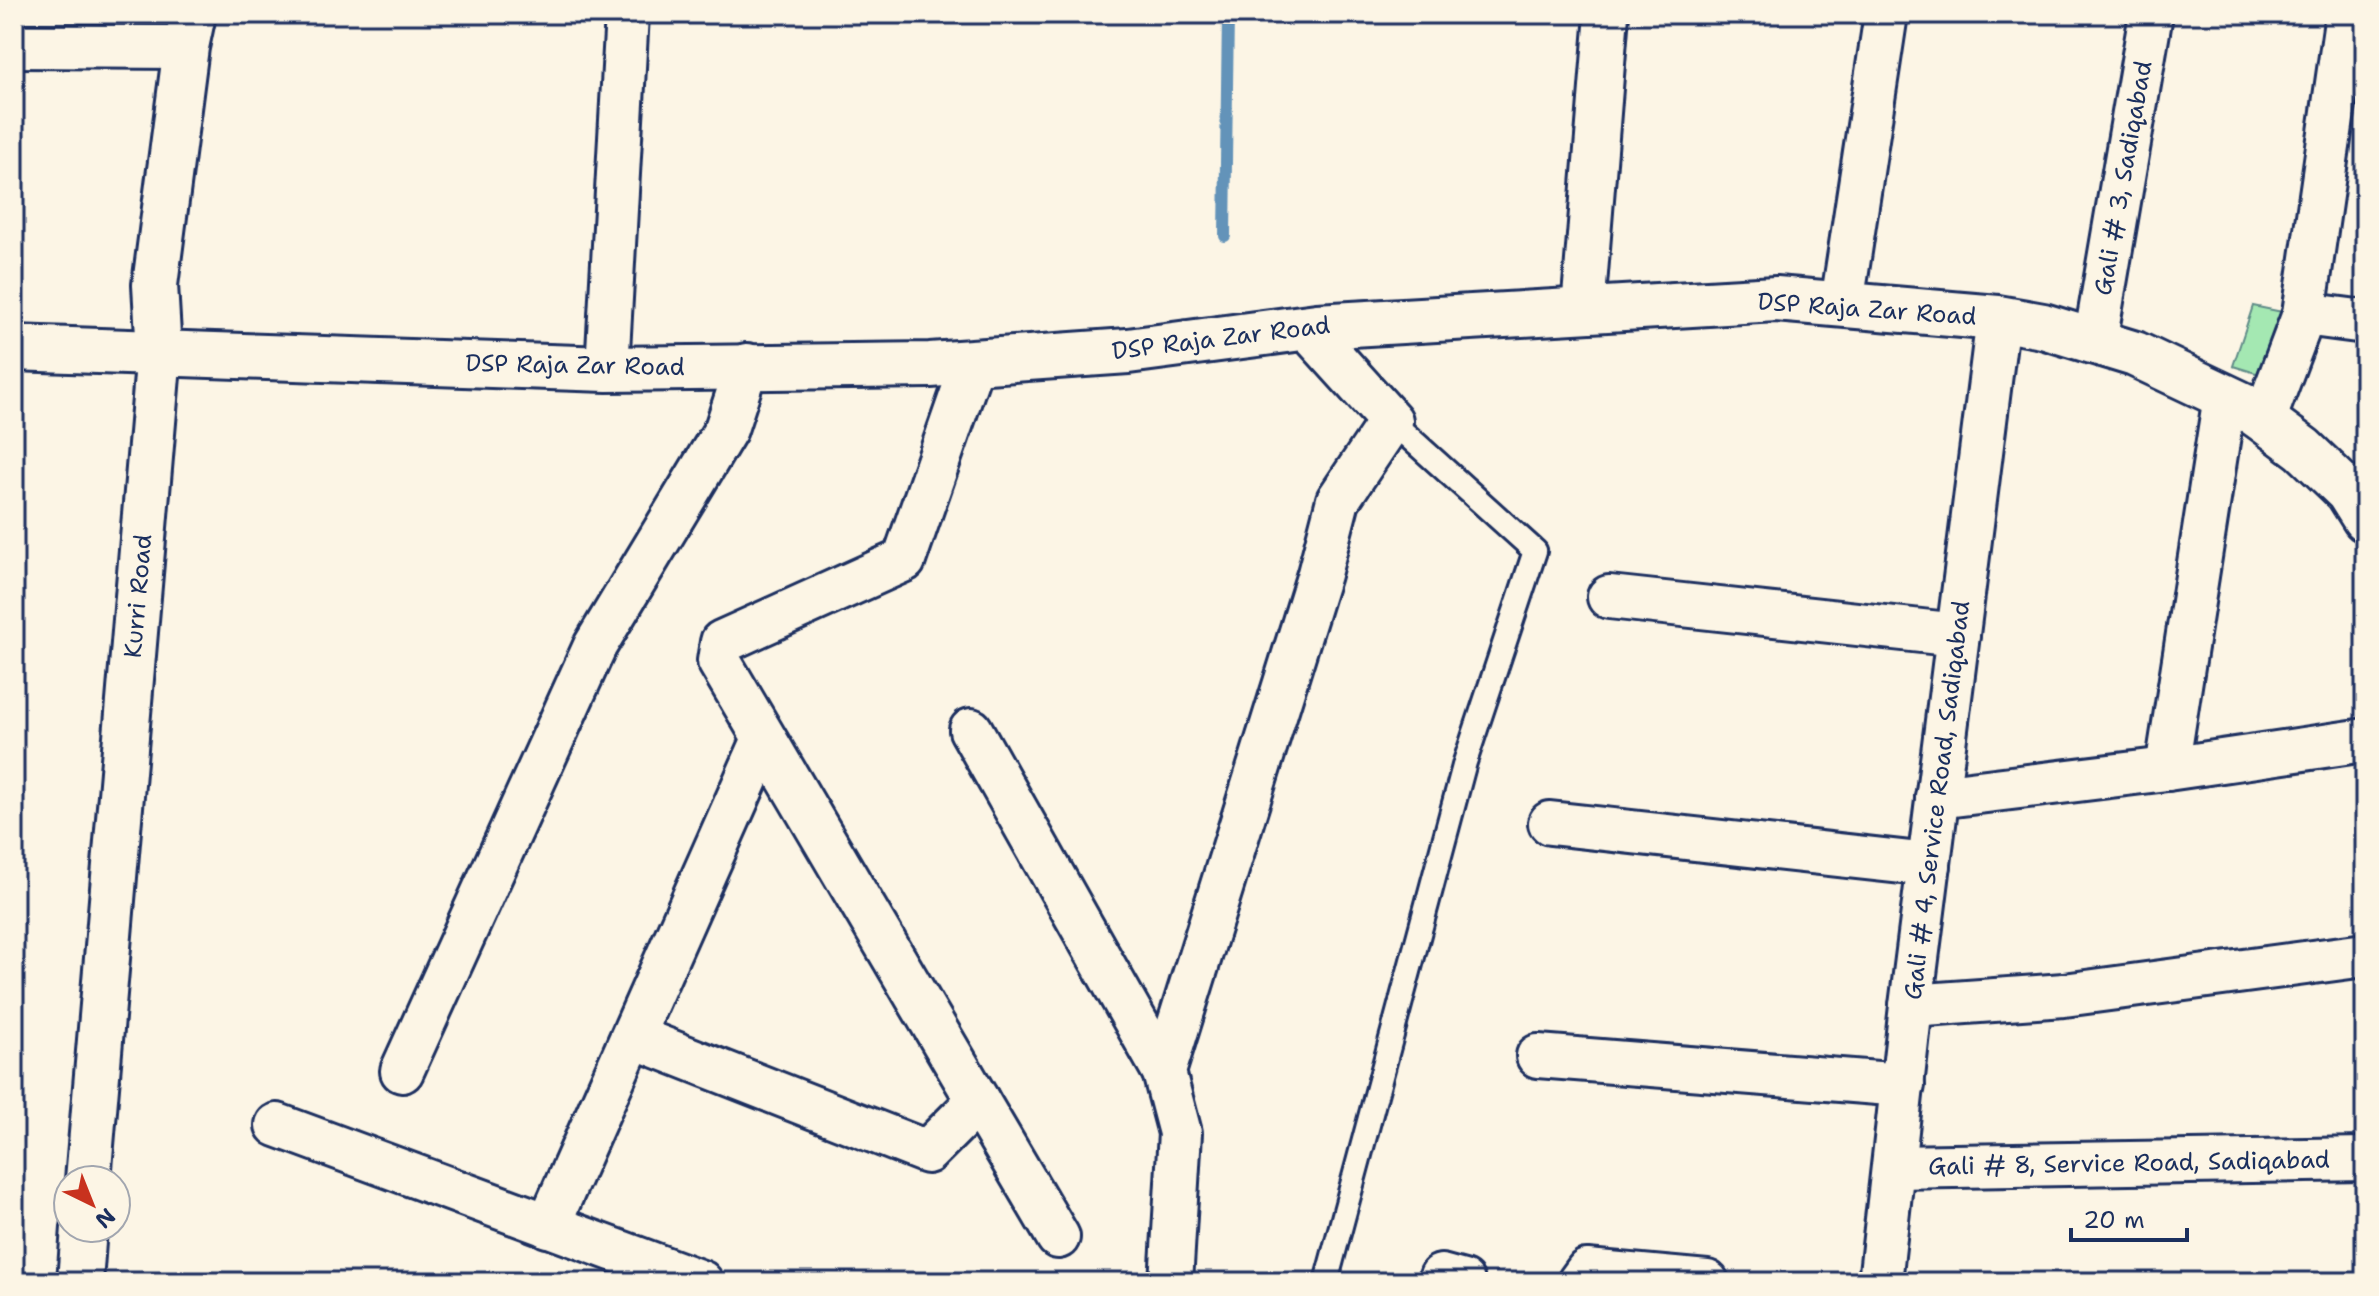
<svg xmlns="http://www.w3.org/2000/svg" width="2379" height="1296" viewBox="0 0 2379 1296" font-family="'Shantell Sans',sans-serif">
<rect width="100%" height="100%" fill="#fcf5e5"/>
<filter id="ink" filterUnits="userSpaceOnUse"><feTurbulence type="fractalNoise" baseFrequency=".0125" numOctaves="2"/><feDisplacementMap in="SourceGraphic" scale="16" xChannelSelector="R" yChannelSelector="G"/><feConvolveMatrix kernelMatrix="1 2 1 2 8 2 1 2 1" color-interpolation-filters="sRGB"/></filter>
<g filter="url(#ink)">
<polygon fill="#a4e8b2" stroke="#608c88" stroke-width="2" points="2253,306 2292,314 2269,377 2233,366"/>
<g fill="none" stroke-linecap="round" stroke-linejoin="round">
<polyline stroke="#6393b9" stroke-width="12" points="1225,236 1228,14"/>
<defs>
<polyline id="lane" points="1326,1282 1465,762 1535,551 1391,421"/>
<g id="street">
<polyline points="14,46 186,47"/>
<polyline points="1842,304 1886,14"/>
<polyline points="1583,310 1607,14"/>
<polyline points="2304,314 2365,322"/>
<polyline points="2095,342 2151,14"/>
<polyline points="973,362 904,560 722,642 719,661 1058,1237"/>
<polyline points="607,369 627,14"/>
<polyline points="2264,420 2304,314 2347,14"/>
<polyline points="1609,597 1958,635"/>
<polyline points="971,730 1164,1072"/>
<polyline points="2167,769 2225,396"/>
<polyline points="1937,797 2167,769 2365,740"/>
<polyline points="1550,823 1929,865"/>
<polyline points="1911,1006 2064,995 2365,955"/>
<polyline points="634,1037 927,1152 978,1101"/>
<polyline points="1538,1056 1903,1085"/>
<polyline points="402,1071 595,646 726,429 747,365"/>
<polyline points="277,1125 701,1282"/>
<polyline points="1894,1167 2365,1159"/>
<polyline points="548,1226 764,739"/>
<polyline points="1441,1276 1463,1282"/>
<polyline points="1171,1282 1180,1133 1164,1072 1319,574 1338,500 1391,421 1306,327"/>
<polyline points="1579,1282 1587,1271 1707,1282"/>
<polyline points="1880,1282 1911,1006 1998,318"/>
</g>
<g id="secondary">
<polyline points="14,348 607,369 930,365 1128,351 1317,326 1776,299 1998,318 2043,326 2135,354 2243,405 2264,420 2303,449 2348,492 2365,519"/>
<polyline points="88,1180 159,352 155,285 186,47 193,14"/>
<polyline points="80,1282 84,1228"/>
</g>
</defs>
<use href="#lane" stroke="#1b2f5e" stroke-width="28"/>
<use href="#street" stroke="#1b2f5e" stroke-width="48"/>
<use href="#secondary" stroke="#1b2f5e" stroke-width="50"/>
<use href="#lane" stroke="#fcf5e5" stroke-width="22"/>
<use href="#street" stroke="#fcf5e5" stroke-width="42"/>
<use href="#secondary" stroke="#fcf5e5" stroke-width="44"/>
</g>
</g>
<g text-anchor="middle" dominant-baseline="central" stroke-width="6" stroke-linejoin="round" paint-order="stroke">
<g font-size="24" fill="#1b2f5e" stroke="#fcf5e5">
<text transform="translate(2123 178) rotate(-80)">Gali # 3, Sadiqabad</text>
<text transform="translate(1867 309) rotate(4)">DSP Raja Zar Road</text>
<text transform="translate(1221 338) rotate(-7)">DSP Raja Zar Road</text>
<text transform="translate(575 365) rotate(1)">DSP Raja Zar Road</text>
<text transform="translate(138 596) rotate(-85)">Kurri Road</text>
<text transform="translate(1937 800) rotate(-83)">Gali # 4, Service Road, Sadiqabad</text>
<text transform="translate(2129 1163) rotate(-1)">Gali # 8, Service Road, Sadiqabad</text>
</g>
</g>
<rect width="2379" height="1296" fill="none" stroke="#fcf5e5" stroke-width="48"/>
<rect x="24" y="24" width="2331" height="1248" fill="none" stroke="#1b2f5e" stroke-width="3" filter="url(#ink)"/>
<g transform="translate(92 1204) rotate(137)"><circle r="38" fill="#fcf5e5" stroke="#a2a6af" stroke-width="2"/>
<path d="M0-6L14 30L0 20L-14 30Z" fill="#c8321e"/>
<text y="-12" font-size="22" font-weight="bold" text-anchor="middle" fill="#1b2f5e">N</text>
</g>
<path d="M2071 1228v12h116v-12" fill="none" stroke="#1b2f5e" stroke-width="4"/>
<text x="2083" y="1228" font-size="24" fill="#1b2f5e" stroke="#fcf5e5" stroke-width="6" paint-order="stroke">20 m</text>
</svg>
